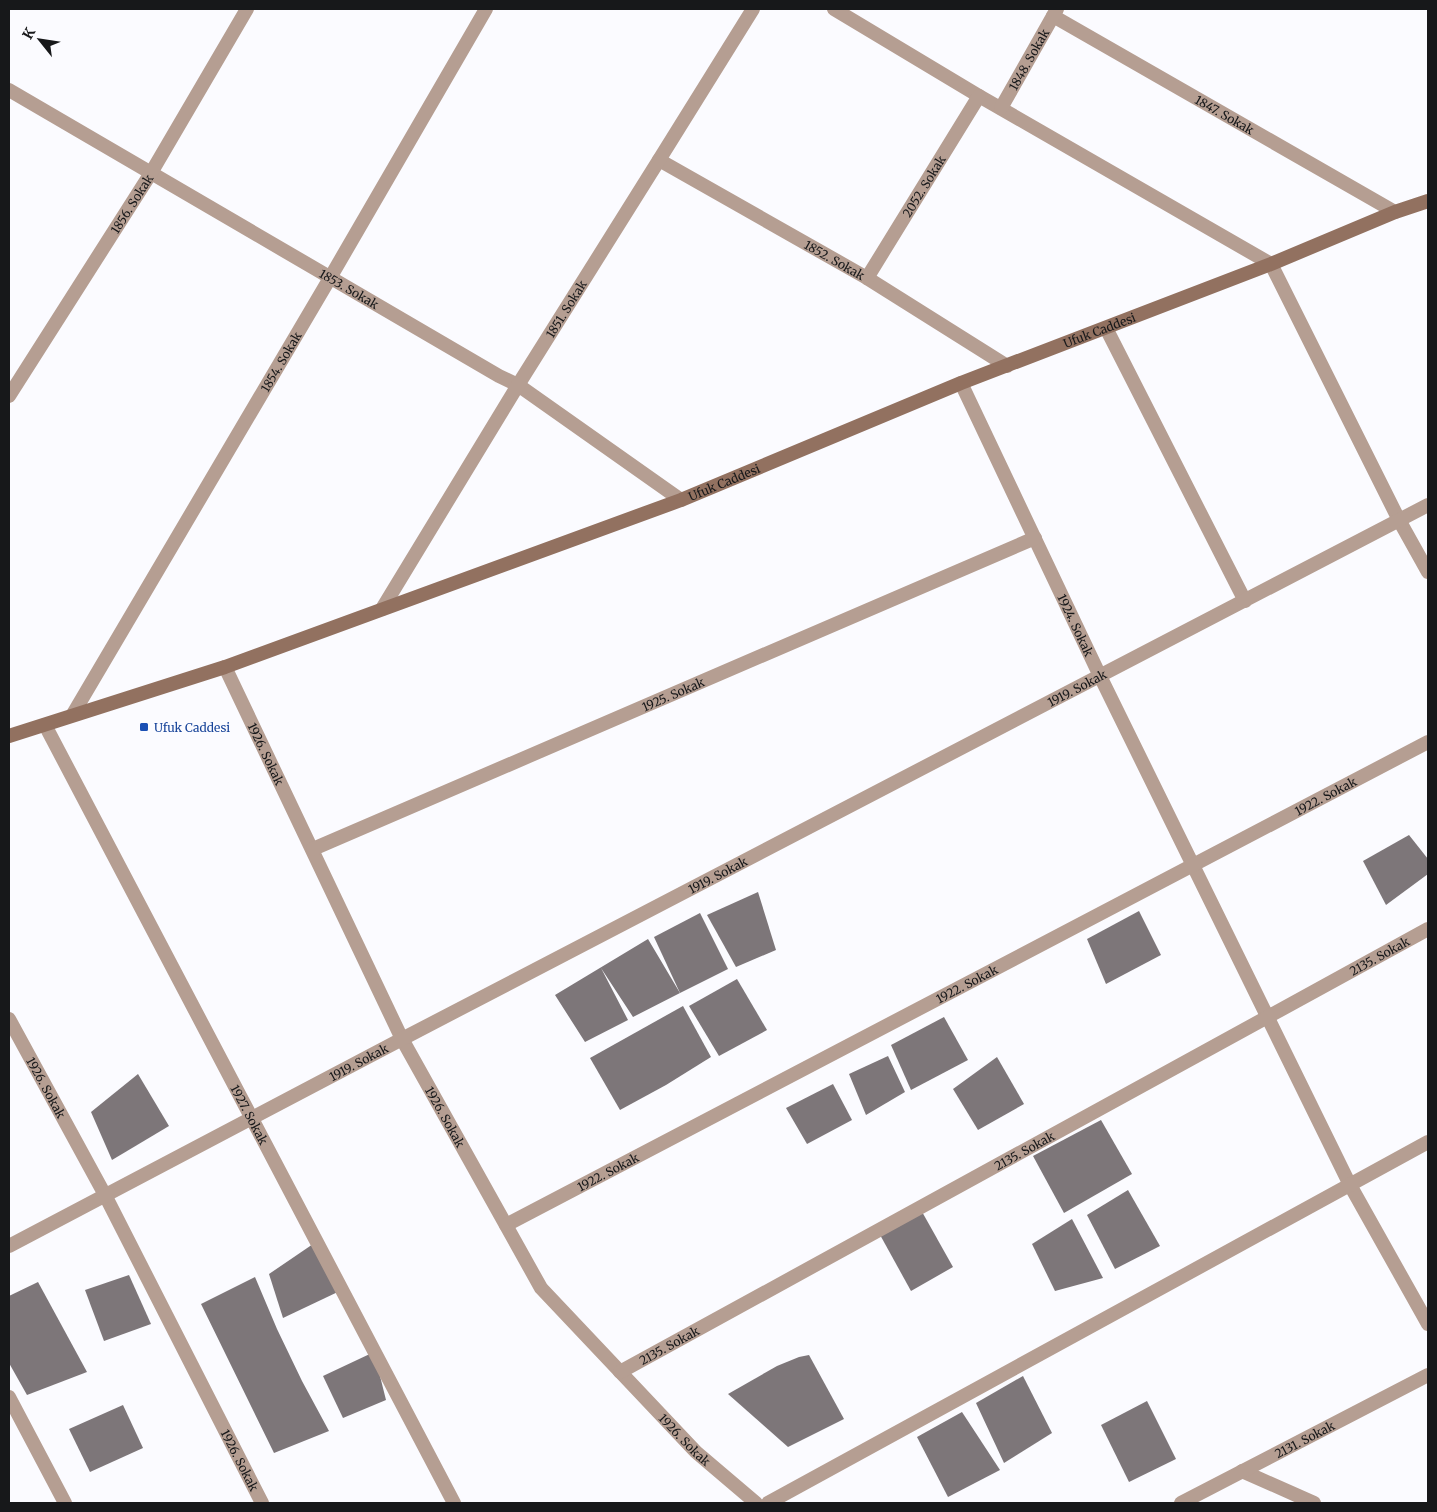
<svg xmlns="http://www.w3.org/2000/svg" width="1437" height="1512" viewBox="0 0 1437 1512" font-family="Merriweather,serif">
<rect width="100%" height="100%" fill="#fbfbff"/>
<g fill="#7d7679">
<polygon points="1409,835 1428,859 1428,874 1386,905 1363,861"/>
<polygon points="758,892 776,950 736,967 707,915"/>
<polygon points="1139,911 1161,955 1106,984 1087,939"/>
<polygon points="700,913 728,969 680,993 654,937"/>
<polygon points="648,939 680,993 633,1017 601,968 628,1020 585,1042 555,995"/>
<polygon points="737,979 767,1030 719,1056 689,1006"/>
<polygon points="683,1006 711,1057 666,1085 620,1110 590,1058"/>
<polygon points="944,1017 968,1060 911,1090 891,1045"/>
<polygon points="888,1056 905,1092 866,1115 849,1074"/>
<polygon points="997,1057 1024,1104 978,1130 953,1089"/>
<polygon points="138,1074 169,1126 112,1160 91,1112"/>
<polygon points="833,1084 852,1120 807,1144 786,1108"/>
<polygon points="1101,1120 1132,1174 1064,1213 1033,1156"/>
<polygon points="1128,1190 1160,1246 1115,1269 1087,1215"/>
<polygon points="921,1210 953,1267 911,1291 879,1233"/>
<polygon points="1072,1219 1103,1278 1055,1291 1032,1244"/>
<polygon points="316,1242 342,1290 283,1318 269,1274"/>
<polygon points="129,1275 151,1324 104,1341 85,1290"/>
<polygon points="255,1277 277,1329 302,1381 329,1431 274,1453 201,1304"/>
<polygon points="38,1282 87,1372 27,1395 9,1363 9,1296"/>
<polygon points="374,1352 386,1400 343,1418 323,1376"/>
<polygon points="809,1355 844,1419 788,1447 728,1394 777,1366 799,1357"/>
<polygon points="1023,1376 1052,1433 1004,1463 976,1403"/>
<polygon points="1147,1401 1176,1459 1129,1482 1101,1425"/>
<polygon points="123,1405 143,1448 90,1472 69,1429"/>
<polygon points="962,1412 1000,1470 948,1497 917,1437"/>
</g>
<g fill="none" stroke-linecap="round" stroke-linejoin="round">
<g stroke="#b59e92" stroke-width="14">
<polyline points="834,9 979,96 1271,264 1399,520 1428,572"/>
<path id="s1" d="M1053 16 1395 212"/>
<path id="s2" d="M9 90 499 376 518 385 681 500"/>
<path id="s3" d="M1001 108 1057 9"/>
<path id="s4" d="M659 160 867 278 1007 366"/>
<path id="s5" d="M867 278 979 96"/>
<polyline points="1106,328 1245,601"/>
<path id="s6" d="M961 383 1100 676 1350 1185 1428 1324"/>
<path id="s7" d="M9 396 151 173 247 9"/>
<path id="s8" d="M382 609 518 385 659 160 753 9"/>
<path id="s9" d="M225 667 402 1039 541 1288 696 1452 756 1503"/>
<path id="s10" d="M73 714 330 278 486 9"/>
<path id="s11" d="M45 725 454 1503"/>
<path id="s12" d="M313 849 1035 538"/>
<path id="s13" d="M9 1019 105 1195 262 1503"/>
<path id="s14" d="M506 1225 1428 742"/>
<path id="s15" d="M9 1246 402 1039 1428 505"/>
<path id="s16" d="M620 1372 1428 929"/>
<polyline points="9,1397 65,1503"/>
<polyline points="1242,1471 1314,1503"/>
<polyline points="768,1503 1428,1142"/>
<path id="s17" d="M1181 1503 1428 1375"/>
</g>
<path stroke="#927160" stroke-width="14" id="s18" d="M9 736 225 667 681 500 961 383 1271 264 1395 212 1428 201"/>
</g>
<rect fill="#1a4fb4" stroke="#fbfbff" stroke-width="2" x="139" y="722" width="10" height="10" rx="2.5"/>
<g text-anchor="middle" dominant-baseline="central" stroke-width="4" stroke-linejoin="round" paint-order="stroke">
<g font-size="12" fill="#17181a" stroke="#fbfbff">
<text stroke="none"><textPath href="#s3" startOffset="56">1848. Sokak</textPath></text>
<text stroke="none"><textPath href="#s1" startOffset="198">1847. Sokak</textPath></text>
<text stroke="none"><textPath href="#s5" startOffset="108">2052. Sokak</textPath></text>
<text stroke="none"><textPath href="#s7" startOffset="228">1856. Sokak</textPath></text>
<text stroke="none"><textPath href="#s4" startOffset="202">1852. Sokak</textPath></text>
<text stroke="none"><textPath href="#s2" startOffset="394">1853. Sokak</textPath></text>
<text stroke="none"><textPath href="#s8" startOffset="352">1851. Sokak</textPath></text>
<text stroke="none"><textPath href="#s18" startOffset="1164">Ufuk Caddesi</textPath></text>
<text stroke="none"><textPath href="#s10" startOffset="409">1854. Sokak</textPath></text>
<text stroke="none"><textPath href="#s18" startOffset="759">Ufuk Caddesi</textPath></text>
<text stroke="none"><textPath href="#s6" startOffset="268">1924. Sokak</textPath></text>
<text stroke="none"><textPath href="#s15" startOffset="1205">1919. Sokak</textPath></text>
<text stroke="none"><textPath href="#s12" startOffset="392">1925. Sokak</textPath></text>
<text stroke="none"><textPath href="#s9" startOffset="96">1926. Sokak</textPath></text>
<text stroke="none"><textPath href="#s14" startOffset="925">1922. Sokak</textPath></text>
<text stroke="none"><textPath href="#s15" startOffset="800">1919. Sokak</textPath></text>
<text stroke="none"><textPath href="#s16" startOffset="866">2135. Sokak</textPath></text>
<text stroke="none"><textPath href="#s14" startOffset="520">1922. Sokak</textPath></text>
<text stroke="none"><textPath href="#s15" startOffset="395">1919. Sokak</textPath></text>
<text stroke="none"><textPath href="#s13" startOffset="78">1926. Sokak</textPath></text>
<text stroke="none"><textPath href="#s11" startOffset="440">1927. Sokak</textPath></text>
<text stroke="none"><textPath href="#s9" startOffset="501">1926. Sokak</textPath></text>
<text stroke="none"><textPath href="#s16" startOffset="461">2135. Sokak</textPath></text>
<text stroke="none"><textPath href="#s14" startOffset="115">1922. Sokak</textPath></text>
<text stroke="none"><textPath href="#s16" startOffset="56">2135. Sokak</textPath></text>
<text stroke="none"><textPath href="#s9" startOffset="906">1926. Sokak</textPath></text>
<text stroke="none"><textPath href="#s17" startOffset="139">2131. Sokak</textPath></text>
<text stroke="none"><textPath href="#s13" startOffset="498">1926. Sokak</textPath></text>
</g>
<g font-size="12" fill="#164399" stroke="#fbfbff" text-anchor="start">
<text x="154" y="727">Ufuk Caddesi</text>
</g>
</g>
<rect width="1437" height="1512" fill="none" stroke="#17181a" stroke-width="20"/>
<g transform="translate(40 40) rotate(300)" stroke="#fbfbff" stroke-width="4" paint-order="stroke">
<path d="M0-4L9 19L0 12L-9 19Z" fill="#17181a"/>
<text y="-8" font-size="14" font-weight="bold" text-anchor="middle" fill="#17181a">K</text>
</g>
</svg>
